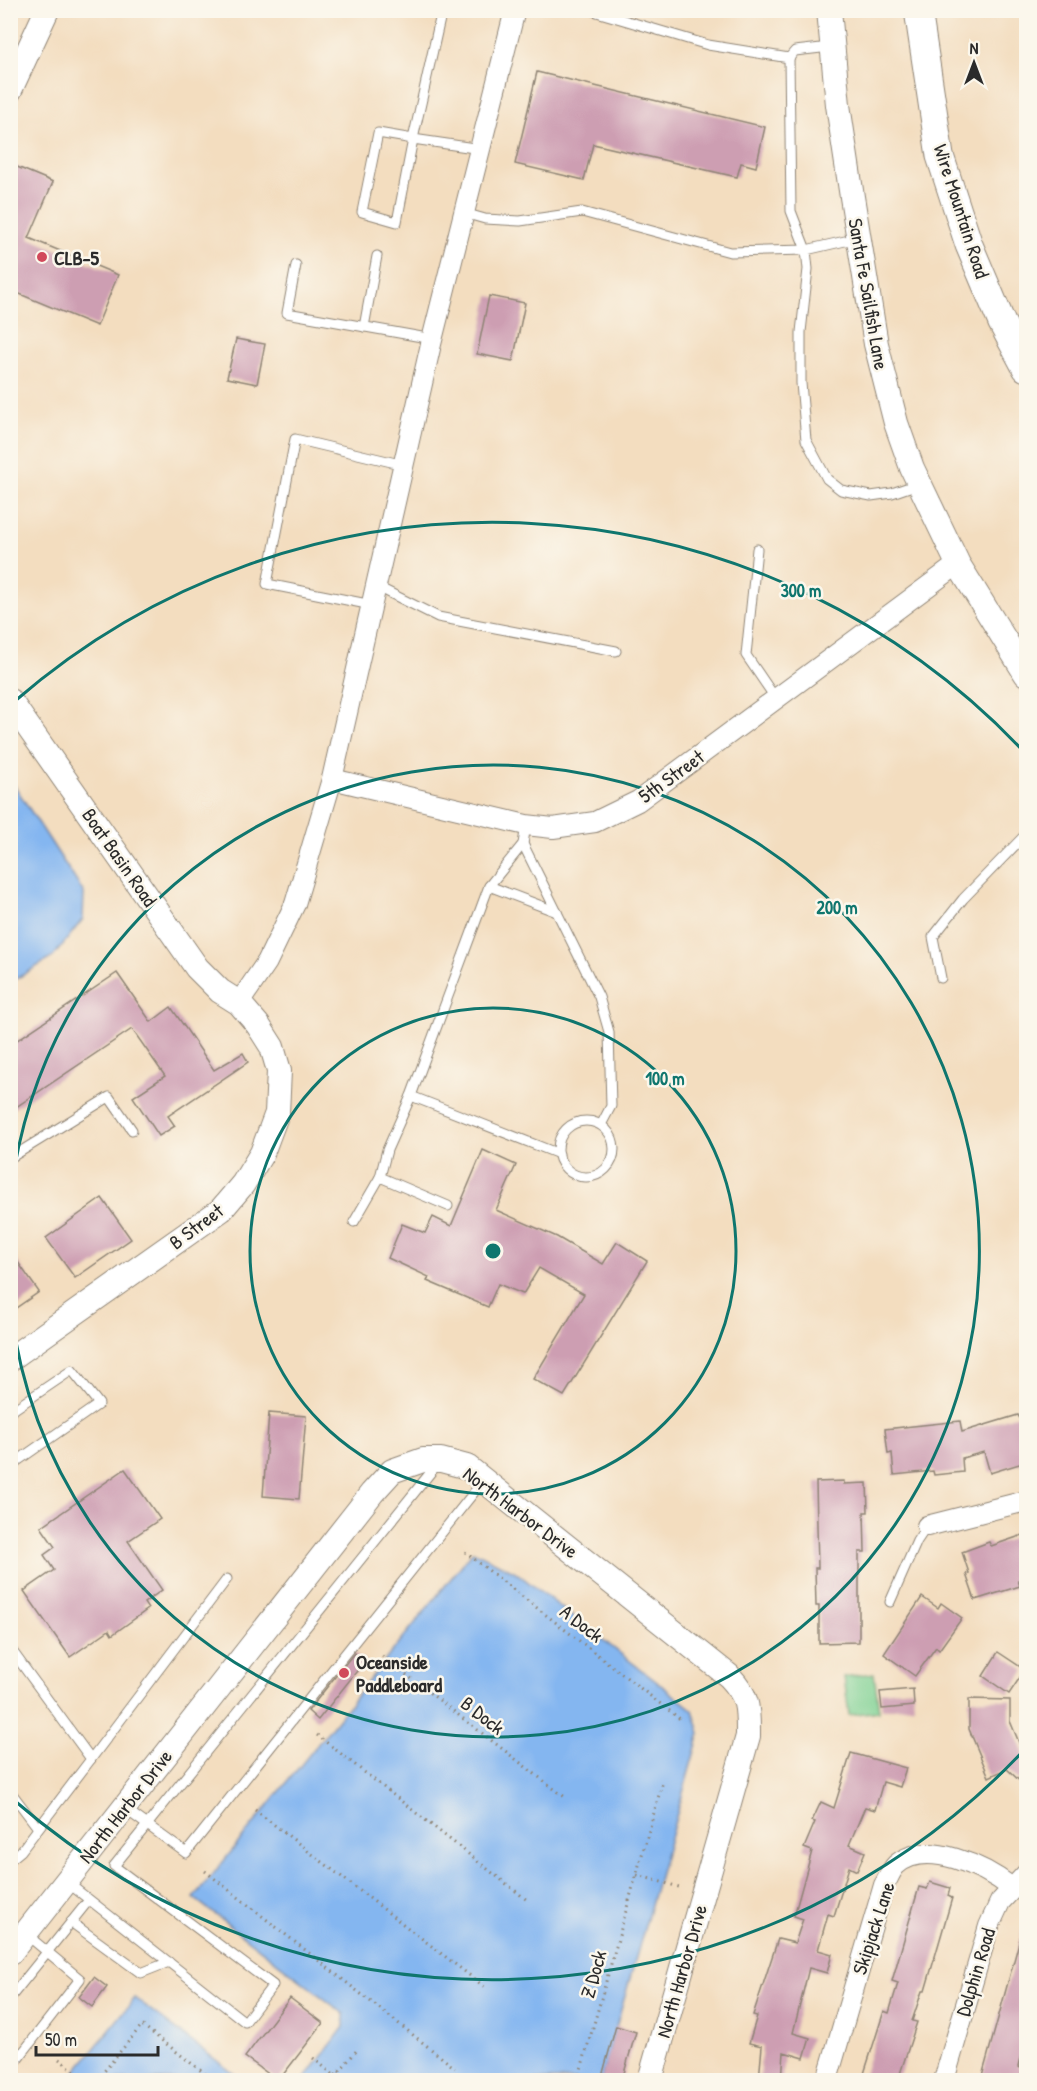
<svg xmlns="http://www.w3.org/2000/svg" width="1037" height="2091" viewBox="0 0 1037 2091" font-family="'Patrick Hand',sans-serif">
<rect width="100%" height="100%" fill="#fbf7ec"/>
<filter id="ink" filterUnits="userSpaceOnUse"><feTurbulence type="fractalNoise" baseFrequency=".0167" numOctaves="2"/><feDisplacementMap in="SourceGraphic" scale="12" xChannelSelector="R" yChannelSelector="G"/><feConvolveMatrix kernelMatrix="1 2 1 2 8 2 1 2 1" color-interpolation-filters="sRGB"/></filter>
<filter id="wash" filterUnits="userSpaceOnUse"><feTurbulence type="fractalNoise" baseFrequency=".008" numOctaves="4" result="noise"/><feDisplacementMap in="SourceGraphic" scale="24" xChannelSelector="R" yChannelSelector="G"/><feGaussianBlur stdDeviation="1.35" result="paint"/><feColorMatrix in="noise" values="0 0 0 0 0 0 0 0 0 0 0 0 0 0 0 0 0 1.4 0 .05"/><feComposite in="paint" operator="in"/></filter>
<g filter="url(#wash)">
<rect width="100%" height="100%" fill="#f3ddbf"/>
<polygon fill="#7ed092" stroke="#547e5e" stroke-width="1.5" points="874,1673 879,1711 849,1715 844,1677"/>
<g fill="#84b6f0" stroke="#58708e" stroke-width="1.5">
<polygon points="10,779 84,893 83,919 53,957 11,982"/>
<polygon points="473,1551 514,1571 693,1710 700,1733 601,2080 304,2080 344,2027 344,2014 194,1898"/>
<polygon points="135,1998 242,2080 69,2080"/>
</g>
<g id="blocks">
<g fill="#cd9eb2">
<polygon points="537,72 765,127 756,167 741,163 737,177 593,144 584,180 515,164"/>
<polygon points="10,164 53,182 29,238 118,275 97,326 10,290"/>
<polygon points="489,296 525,303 513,361 477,354"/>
<polygon points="236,339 265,344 257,384 227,378"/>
<polygon points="117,973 151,1022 171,1007 214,1070 243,1053 248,1062 168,1116 175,1126 159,1136 133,1097 165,1076 132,1029 10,1111 10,1045"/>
<polygon points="483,1150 516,1165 496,1210 557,1237 603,1264 617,1242 647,1261 564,1396 533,1379 584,1294 539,1268 523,1294 498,1284 488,1307 427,1281 429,1277 388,1258 402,1224 425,1233 433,1217 451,1226"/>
<polygon points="102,1198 131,1239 75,1278 46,1238"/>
<polygon points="10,1251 39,1292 10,1312"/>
<polygon points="269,1413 306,1416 299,1499 263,1496"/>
<polygon points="1018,1415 1021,1420 1026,1418 1026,1462 990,1473 984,1452 962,1458 963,1472 934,1475 933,1471 894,1475 892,1453 888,1454 885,1429 960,1421 962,1432"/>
<polygon points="125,1469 160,1519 128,1541 162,1590 144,1603 148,1609 112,1635 109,1630 70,1657 24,1591 54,1570 44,1555 55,1547 41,1527"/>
<polygon points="844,1481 844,1484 867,1483 868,1512 864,1512 865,1552 859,1552 859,1642 819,1643 819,1606 816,1606 815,1568 818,1568 816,1482"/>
<polygon points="1026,1534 1026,1578 1018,1580 1020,1586 975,1600 966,1574 969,1573 962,1552 989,1542 991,1546"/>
<polygon points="922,1597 938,1608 941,1603 962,1618 939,1650 936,1647 915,1676 884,1654"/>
<polygon points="998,1652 1025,1670 1009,1694 983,1676"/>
<polygon points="354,1653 365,1661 318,1720 308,1711"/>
<polygon points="913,1689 914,1706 882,1709 880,1692"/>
<polygon points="969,1699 1010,1700 1010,1721 1026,1759 1026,1787 1007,1769 989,1777 969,1729"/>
<polygon points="851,1753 906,1768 900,1787 883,1782 875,1810 865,1807 849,1845 865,1852 857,1871 849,1867 834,1916 828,1914 818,1950 832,1954 827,1973 809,1968 793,2033 810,2038 804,2058 784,2052 782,2080 759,2080 762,2046 749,2043 757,2016 753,2015 778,1939 795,1943 803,1919 794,1916 812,1851 804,1848 815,1822 812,1821 821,1802 834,1808"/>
<polygon points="930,1882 950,1888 948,1896 952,1898 925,1991 922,1991 912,2021 917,2022 898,2080 862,2080 884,2011 889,2013 898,1983 892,1981 919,1887 927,1889"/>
<polygon points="1023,1928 1026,1929 1026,2035 1018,2067 1024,2069 1021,2080 981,2080"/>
<polygon points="94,1977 107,1987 92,2007 79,1997"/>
<polygon points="290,1998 323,2023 279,2080 277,2080 245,2057"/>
<polygon points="616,2026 636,2032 622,2080 601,2080"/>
</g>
</g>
</g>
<g filter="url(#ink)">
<use href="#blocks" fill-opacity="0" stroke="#8f8475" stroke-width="1.5"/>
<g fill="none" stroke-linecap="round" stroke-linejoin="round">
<defs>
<g id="service">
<polyline points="442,10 413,139 378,133 362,212 397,222 413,139 481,149"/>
<polyline points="590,10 708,45 789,58"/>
<polyline points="464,213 485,219 520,221 582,212 730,252 806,250 791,211 789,58 795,51 830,47"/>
<polyline points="858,238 806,250 808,269 801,332 801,383 806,440 827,479 841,490 871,496 892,493 918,484"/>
<polyline points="296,265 287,313 433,339"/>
<polyline points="364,327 377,256"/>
<polyline points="757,549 746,655 776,699"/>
<polyline points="376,586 438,617 616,651"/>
<polyline points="372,605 267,584 295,439 404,465"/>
<polyline points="523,844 599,997 609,1032 611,1106 601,1125"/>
<polyline points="489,886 557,912"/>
<polyline points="941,978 933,937 963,899 1026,834"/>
<polyline points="411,1096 559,1154"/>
<circle cx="586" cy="1149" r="28"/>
<polyline points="10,1158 109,1097 132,1130"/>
<polyline points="380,1177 448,1206"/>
<polyline points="354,1222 380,1177 387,1150 411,1096 489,886 523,844 526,825"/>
<polyline points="10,1412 72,1370 99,1404 10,1466"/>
<polyline points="890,1602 917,1541 927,1526"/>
<polyline points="10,1648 91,1759 21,1851 10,1860"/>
<polyline points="91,1759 227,1579"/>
<polyline points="10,1791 38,1828"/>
<polyline points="124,1808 186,1853 483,1481"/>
<polyline points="68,1883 245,2022 273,1985 114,1866 439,1462"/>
<polyline points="71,1922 141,1973 169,1962"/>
<polyline points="10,1998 89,1900"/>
<polyline points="10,2069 80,1979 27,1935"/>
</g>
<g id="minor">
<polyline points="332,779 526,825 553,828 595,822 638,801 958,564"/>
<polyline points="239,1003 267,962 295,904 332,779 431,344 515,10"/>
<polyline points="927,1526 1026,1501"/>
<path d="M827 2080 884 1885C888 1879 891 1870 896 1865 926 1838 985 1867 1012 1888"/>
<polyline points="944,2080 989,1926 1000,1902 1026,1874"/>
</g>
<g id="tertiary">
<polyline points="829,10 838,105 852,197 876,344 896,423 912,468 958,564 1026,674"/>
<polyline points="10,90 47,10"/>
<polyline points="10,701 197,968 220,991 239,1003 258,1025 272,1047 279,1071 277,1113 262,1153 243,1184 221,1210 10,1359"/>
<path d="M10 1953 372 1493 392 1471 423 1460H441L467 1467 729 1676C749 1697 748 1708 748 1736L650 2080"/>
</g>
<polyline id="secondary" points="918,10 940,156 969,245 1002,323 1026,368"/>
</defs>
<use href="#service" stroke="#8f8475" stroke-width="11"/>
<use href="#minor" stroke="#8f8475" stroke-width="22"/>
<use href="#tertiary" stroke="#8f8475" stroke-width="26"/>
<use href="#secondary" stroke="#8f8475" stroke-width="29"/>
<g stroke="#8f8475" stroke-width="3" stroke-dasharray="1.5 4.5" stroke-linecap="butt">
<polyline points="465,1552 680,1719"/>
<polyline points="382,1656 566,1798"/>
<polyline points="317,1735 527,1900"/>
<polyline points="255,1810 486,1988"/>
<polyline points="205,1871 455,2068"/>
<polyline points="637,1875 679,1887"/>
<polyline points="313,2058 334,2075"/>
<polyline points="59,2059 86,2080"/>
<polyline points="339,2071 351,2080"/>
<polyline points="97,2080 142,2025 213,2080"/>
<polyline points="332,2080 357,2050"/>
<polyline points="578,2080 663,1781"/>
</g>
<use href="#service" stroke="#fff" stroke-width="9"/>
<use href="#minor" stroke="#fff" stroke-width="20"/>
<use href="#tertiary" stroke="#fff" stroke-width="24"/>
<use href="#secondary" stroke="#fff" stroke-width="27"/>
</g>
</g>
<g fill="none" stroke="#0f766e" stroke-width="3">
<circle cx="493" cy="1251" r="243"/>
<path d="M11 1192A486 486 0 1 1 11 1310"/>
<path d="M1026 1748A729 729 0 0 1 15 1801M15 701A729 729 0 0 1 1026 754"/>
</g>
<g fill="#d1495b" stroke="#fbf7ec" stroke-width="2">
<circle cx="42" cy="257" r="6"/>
<circle cx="344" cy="1673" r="6"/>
</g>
<g text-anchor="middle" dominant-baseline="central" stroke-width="5" stroke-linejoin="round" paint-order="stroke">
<g font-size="20" fill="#2b2b2b" stroke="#fbf7ec">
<text transform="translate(962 211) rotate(72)">Wire Mountain Road</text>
<text transform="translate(869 294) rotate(80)">Santa Fe Sailfish Lane</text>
<text transform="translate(671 776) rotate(-36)">5th Street</text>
<text transform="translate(120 857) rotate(55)">Boat Basin Road</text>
<text transform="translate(196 1226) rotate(-37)">B Street</text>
<text transform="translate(521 1512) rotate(37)">North Harbor Drive</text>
<text transform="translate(582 1623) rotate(38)">A Dock</text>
<text transform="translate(483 1715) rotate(38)">B Dock</text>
<text transform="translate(125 1806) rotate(-52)">North Harbor Drive</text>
<text transform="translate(873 1928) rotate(-72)">Skipjack Lane</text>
<text transform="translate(681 1971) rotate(-74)">North Harbor Drive</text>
<text transform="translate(975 1972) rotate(-73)">Dolphin Road</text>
<text transform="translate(593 1974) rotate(-74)">Z Dock</text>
</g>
<g font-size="20" font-weight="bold" fill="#2b2b2b" stroke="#fbf7ec" text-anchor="start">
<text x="54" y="257">CLB-5</text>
<text x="356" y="1661">Oceanside<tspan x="356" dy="23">Paddleboard</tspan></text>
</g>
</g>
<circle cx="493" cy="1251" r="9" fill="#0f766e" stroke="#fbf7ec" stroke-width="3"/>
<g font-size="18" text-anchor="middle" font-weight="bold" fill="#0f766e" stroke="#fbf7ec" stroke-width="5" stroke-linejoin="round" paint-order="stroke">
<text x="801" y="597">300 m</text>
<text x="837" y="914">200 m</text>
<text x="665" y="1085">100 m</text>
</g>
<rect width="1037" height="2091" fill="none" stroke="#fbf7ec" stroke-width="36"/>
<g transform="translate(974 63)" stroke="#fbf7ec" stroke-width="4.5" paint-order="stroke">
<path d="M0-4.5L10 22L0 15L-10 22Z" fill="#2b2b2b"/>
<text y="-9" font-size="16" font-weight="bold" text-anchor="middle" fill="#2b2b2b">N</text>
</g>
<path d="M36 2046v9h122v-9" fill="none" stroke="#2b2b2b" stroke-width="3"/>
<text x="45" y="2046" font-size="18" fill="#2b2b2b" stroke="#fbf7ec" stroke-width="4.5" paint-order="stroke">50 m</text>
</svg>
